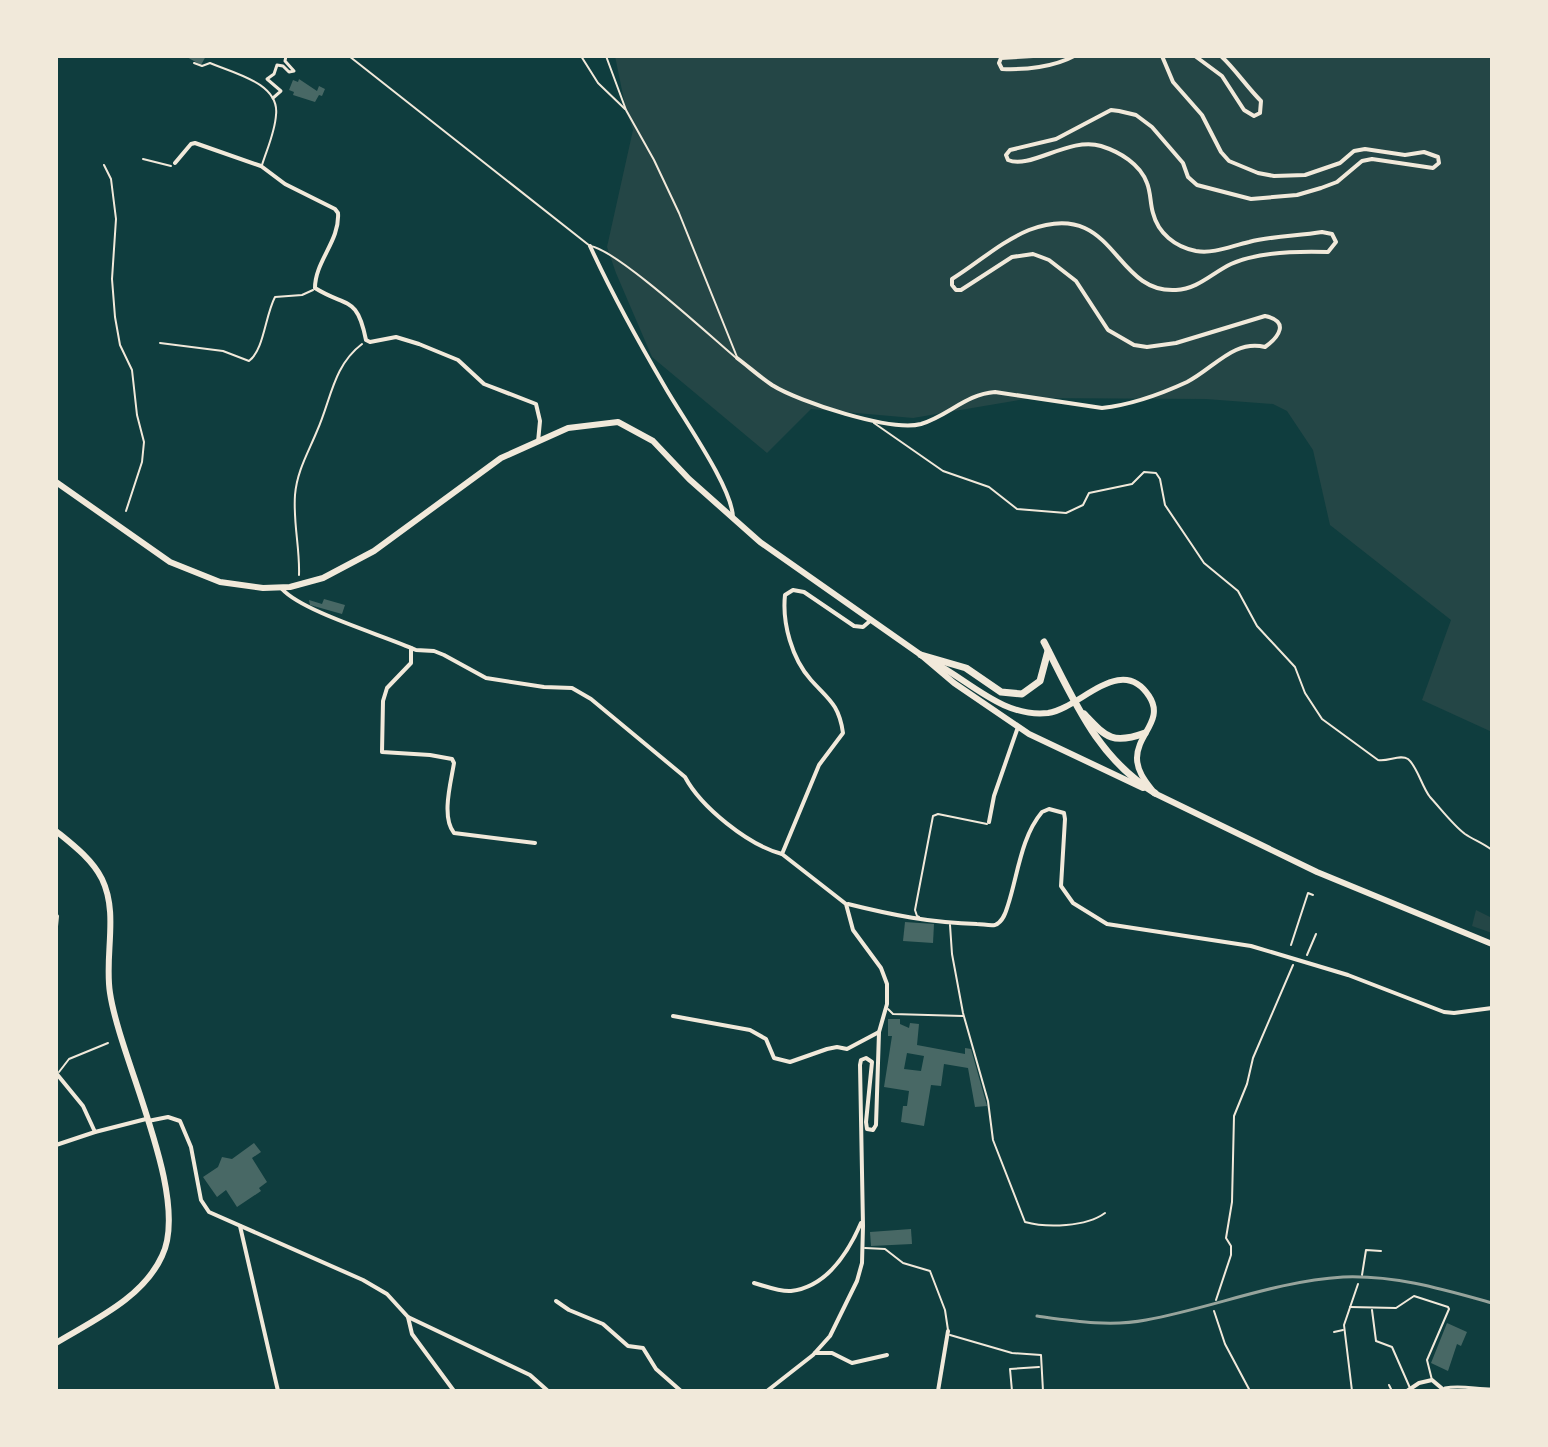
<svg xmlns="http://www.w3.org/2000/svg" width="1548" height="1447" viewBox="0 0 1548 1447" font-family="Figtree,sans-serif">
<rect width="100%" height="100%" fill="#0f3d3e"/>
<g fill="#244646">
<polygon points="615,56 1492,56 1492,732 1422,700 1451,620 1330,525 1313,450 1287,411 1273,404 1206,399 1031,398 913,418 811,409 767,453 652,357 616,273 607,247 633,130 626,110"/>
<polygon points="1476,910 1492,918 1492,933 1472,926"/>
</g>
<g fill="#486865" fill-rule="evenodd">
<polygon points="185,56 206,56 201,65"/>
<polygon points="299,79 317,91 319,86 325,89 322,96 319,95 315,102 293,95 294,92 289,90 293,80 298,82"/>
<polygon points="324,599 345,605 342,614 310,605 309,600 322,604"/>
<polygon points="905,922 934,924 933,943 903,941"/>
<path d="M888 1019H900V1024L909 1028 910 1023 919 1024 917 1045 965 1054V1048L971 1049 987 1106 975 1107 968 1068 944 1064 941 1086 931 1085 924 1126 901 1122 903 1106H907L909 1091 884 1087 892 1036H888ZM907 1053 924 1056 921 1071 904 1069Z"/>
<polygon points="254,1143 261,1152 252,1158 267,1182 259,1188 261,1191 237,1207 226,1190 217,1197 203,1177 218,1167 222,1157 232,1159"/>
<polygon points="911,1229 912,1244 871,1246 870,1232"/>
<polygon points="1447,1323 1467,1332 1461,1346 1457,1344 1448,1371 1431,1363"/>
</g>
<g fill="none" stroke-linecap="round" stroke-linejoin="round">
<g stroke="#f1e9da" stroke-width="2">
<polyline points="143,159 171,166"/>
<path d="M299 575C300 548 293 523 295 495 297 471 308 453 317 431 331 400 333 366 362 344"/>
<polyline points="1307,955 1316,934"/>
<polyline points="1216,1300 1231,1255 1231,1246 1226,1238 1232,1202 1234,1116 1247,1084 1253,1058 1293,965"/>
</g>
<g stroke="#f1e9da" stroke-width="2">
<path d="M349 56 590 246C616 249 709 335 735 357"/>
<polyline points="581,56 598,83 625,109"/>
<polyline points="606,56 626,110 654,160 679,213 737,357"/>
<path d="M194 63 202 66 210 63C233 73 280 83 276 115 275 132 267 149 262 165"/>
<polyline points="104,165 111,179 116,219 112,279 115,317 120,345 132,370 137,415 144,442 142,462 126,511"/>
<path d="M160 343 223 351 249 361C264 350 265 316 275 297L302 295 313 290"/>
<path d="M874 423 943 471 989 487 1017 509 1066 513 1083 505 1089 493 1132 484 1144 472 1156 473 1160 479 1165 505 1192 545 1204 563 1238 591 1257 626 1295 667 1305 693 1322 719 1378 760C1388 762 1400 754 1408 759 1417 766 1422 787 1430 797 1441 809 1453 825 1465 834 1474 840 1483 843 1492 850"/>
<polyline points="56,913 58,916 56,937"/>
<polyline points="919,917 917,916 915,910 933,816 938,814 987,824"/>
<path d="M950 925 952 954 963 1013 988 1101 993 1140 1025 1222C1047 1228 1086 1227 1105 1213"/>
<polyline points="1291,945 1308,893 1313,895"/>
<polyline points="888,1009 893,1014 963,1016"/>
<polyline points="59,1072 69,1059 108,1043"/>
<polyline points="865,1248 885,1249 903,1263 930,1271 945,1310 948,1330"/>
<polyline points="1362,1275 1366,1250 1381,1251"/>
<polyline points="1350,1307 1396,1308 1414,1296 1448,1307 1449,1309 1427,1360 1432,1380"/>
<polyline points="1372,1310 1376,1341 1392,1347 1410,1388"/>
<polyline points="1214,1311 1225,1344 1250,1391"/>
<polyline points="1334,1332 1343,1330"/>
<polyline points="950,1335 1012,1353 1041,1355 1043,1391"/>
<polyline points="1389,1385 1392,1391"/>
<polyline points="1012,1391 1010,1369 1039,1367"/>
<polyline points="1352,1391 1344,1325 1358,1284"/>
</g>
<g stroke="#f1e9da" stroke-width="3">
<polyline points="273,98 281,91 267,79 274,74 277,65 283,66 289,72 294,71 285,61 286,56"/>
<path d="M1445 1388C1460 1385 1476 1389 1492 1389"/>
</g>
<g stroke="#f1e9da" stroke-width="4">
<path d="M1033 56 1001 58 999 63 1002 69C1025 70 1054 67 1074 56"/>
<path d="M1195 56 1222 76 1244 110 1254 116 1260 113 1261 101C1246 86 1236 70 1221 56"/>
<path d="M175 163 191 144 195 143 261 166 285 184 335 209 338 213C340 241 315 261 315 288 347 308 357 295 366 340L370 342 396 337 419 344 458 360 484 384 536 404 540 421 538 442"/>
<path d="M590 246C612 294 638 341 665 387 682 417 733 488 733 518"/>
<path d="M737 358C749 367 760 377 772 385 799 402 891 432 921 424 948 416 966 394 995 392L1102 408C1130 405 1161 394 1187 382 1213 369 1234 339 1265 347 1279 337 1290 321 1265 316L1176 343 1147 347 1134 345 1108 330 1076 281 1049 260 1033 254 1012 257 961 290H956L952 285V279C978 263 1000 242 1029 230 1116 197 1112 294 1176 290 1198 289 1212 273 1231 264 1258 252 1298 251 1328 252L1336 242 1332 234 1322 232C1298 236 1272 236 1249 242 1231 246 1214 254 1196 251 1175 247 1158 233 1153 213 1150 203 1151 193 1147 183 1140 164 1120 152 1101 146 1070 136 1030 170 1008 160L1006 155 1010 150 1056 139 1111 110 1119 111 1136 115 1152 127 1183 163 1188 177 1197 185 1251 199 1297 195 1321 188 1337 182 1362 161 1372 159 1433 168 1439 163 1438 157 1424 152 1405 155 1365 149 1354 151 1340 163 1305 175 1274 176 1258 173 1229 161 1221 152 1202 115 1173 82 1162 56"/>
<path d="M282 589C303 612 383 635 416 650L434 651 444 655 486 678 544 687 572 688 591 699 685 777C701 807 748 845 782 854"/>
<path d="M411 648V663L387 688 383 701 382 752 430 755 452 759 454 763C451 782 441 817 454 833L535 843"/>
<polyline points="989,822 994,796 1018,727"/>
<path d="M848 904C892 915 932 923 977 924 982 924 990 926 995 925 1003 922 1006 912 1008 905 1018 874 1021 837 1042 812L1049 809 1064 813 1065 819 1061 886 1073 903 1107 924 1251 946 1348 975 1444 1012 1454 1013 1492 1008"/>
<polyline points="673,1016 750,1030 766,1039 774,1058 790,1062 827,1049 837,1047 847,1049 879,1032"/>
<polyline points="56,1073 83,1106 95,1132"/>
<polyline points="148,1121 168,1117 180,1121 191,1147 201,1200 209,1212 363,1280 387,1294 408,1317 530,1375 548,1391"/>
<polyline points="56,1145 95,1132 146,1119"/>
<polyline points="240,1226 278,1391"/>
<path d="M754 1283C765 1286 780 1292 791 1291 826 1287 848 1253 861 1223"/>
<polyline points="556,1301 569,1310 603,1324 628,1346 643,1348 656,1369 681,1391"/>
<polyline points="408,1317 412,1334 454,1391"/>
<polyline points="815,1353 832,1353 852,1363 887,1355"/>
<path d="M767 1391 813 1355 830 1336 857 1281 862 1263 863 1226 860 1065 861 1060 866 1058 872 1062 866 1122 867 1129 873 1130 876 1125 879 1032 887 1004V984L881 968 853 930 846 904 782 854 819 765 843 733C839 704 828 699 811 680 792 659 782 623 785 595L793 590 804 592 854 626 863 627 870 621"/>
<polyline points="938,1391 948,1331"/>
<polyline points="1407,1391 1419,1383 1432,1380 1445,1391"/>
</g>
<g stroke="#f1e9da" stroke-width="6">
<polyline points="56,482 170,562 220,582 263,588 290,587 323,578 374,551 501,458 568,428 618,422 653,441 689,479 760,542 921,655"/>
<path d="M56 831C72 844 92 859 102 879 119 914 104 956 110 993 120 1060 191 1197 162 1256 143 1298 94 1320 56 1343"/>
</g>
<g stroke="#f1e9da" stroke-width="6">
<polyline points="921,655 954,683 1029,734 1143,788"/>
<path d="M933 662C970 681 1003 718 1048 713 1081 708 1121 653 1149 696 1165 720 1137 734 1137 758 1137 771 1145 781 1152 790"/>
<polyline points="1154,793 1317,872 1492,944"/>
</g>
<g stroke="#f1e9da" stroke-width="7">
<path d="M1044 642C1074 700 1097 758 1155 793"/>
<polyline points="921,655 966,668 1001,692 1022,694 1040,681 1048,651"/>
<path d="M1084 714C1106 737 1112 745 1145 733"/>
</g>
<path stroke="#97a49c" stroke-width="3" d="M1037 1316C1073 1321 1110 1327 1146 1320 1212 1308 1276 1281 1343 1277 1395 1275 1442 1289 1492 1303"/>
</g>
<rect width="1548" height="1447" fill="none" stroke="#f1e9da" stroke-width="116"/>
</svg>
